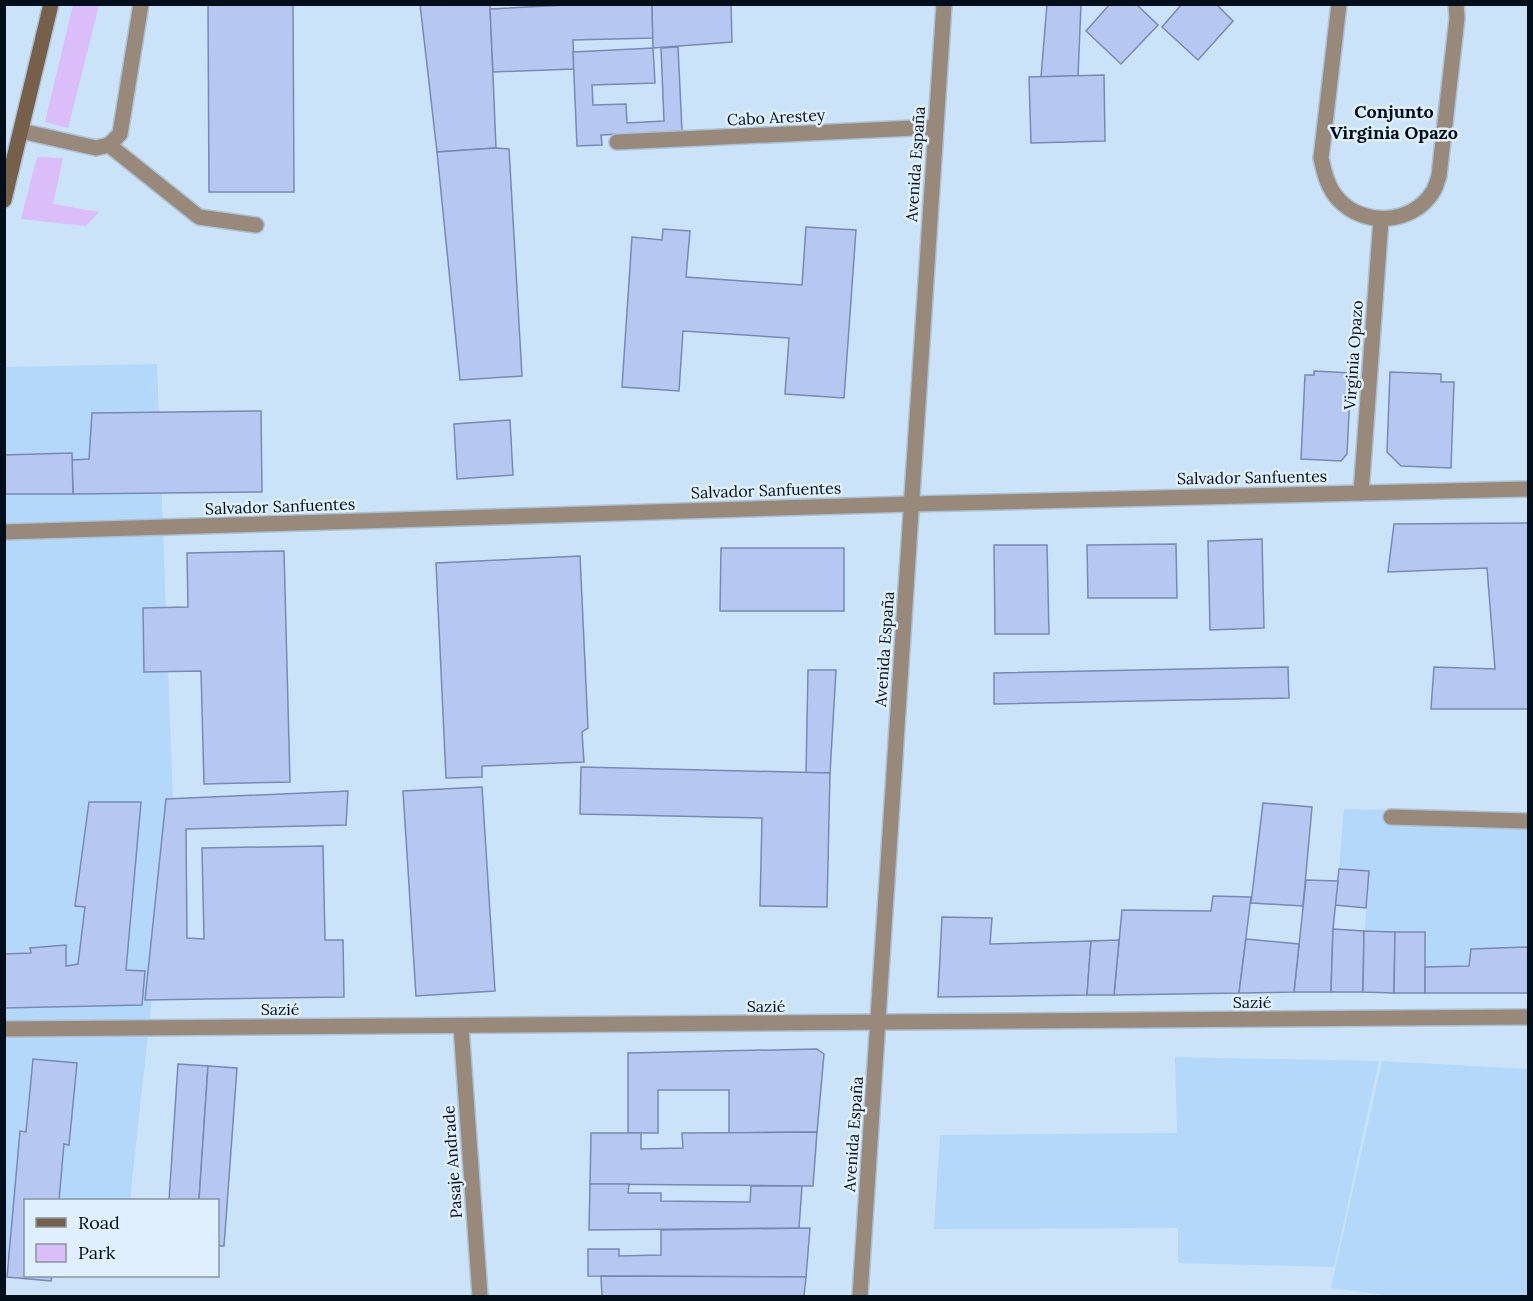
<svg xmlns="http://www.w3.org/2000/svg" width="1533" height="1301" viewBox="0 0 1533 1301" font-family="Lora,serif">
<rect width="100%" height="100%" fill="#cbe3f9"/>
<g fill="#b3d8f9">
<polygon points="157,364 173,803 130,1200 26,1200 25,1261 5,1260 5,367"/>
<polygon points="1344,809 1528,813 1528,992 1426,990 1425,932 1365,930 1369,871 1339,868"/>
<polygon points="1175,1057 1379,1061 1334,1267 1178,1263 1178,1228 934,1229 940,1135 1177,1133"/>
<polygon points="1382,1061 1528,1069 1528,1296 1392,1296 1331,1288"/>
</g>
<g fill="#dabdf9">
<polygon points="73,5 99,5 68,128 45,122"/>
<polygon points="37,157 63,158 53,204 99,212 86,226 21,219"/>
</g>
<g fill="#b6c8f2" stroke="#7889b3" stroke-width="1.5">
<polygon points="208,4 293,4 294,192 209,192"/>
<polygon points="420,4 490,4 496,148 437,152"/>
<polygon points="584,4 652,4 653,38 573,40 574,69 493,72 490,9"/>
<polygon points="652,4 731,4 732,42 653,48"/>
<polygon points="1047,4 1081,4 1078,76 1041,77"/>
<polygon points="1110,4 1136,4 1158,25 1121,64 1086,31"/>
<polygon points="1182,4 1216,4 1233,21 1198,60 1162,27"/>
<polygon points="678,47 682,131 601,135 602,145 577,146 573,52 653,48 655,83 592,85 593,105 626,104 627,123 664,121 661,48"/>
<polygon points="1104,75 1105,141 1031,143 1029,77"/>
<polygon points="496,148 509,149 522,376 460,380 437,152"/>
<polygon points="806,227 856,230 844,398 785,394 789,338 683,331 679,391 622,387 632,237 662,240 663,229 690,231 686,277 802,285"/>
<polygon points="1314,371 1351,373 1347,454 1341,461 1301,459 1305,375 1314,375"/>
<polygon points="1390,372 1441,374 1441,382 1454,382 1451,468 1401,466 1387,452"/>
<polygon points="261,411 262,492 73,494 72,460 89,459 92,413"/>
<polygon points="510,420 513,475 457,479 454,424"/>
<polygon points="72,453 73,494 4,494 4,455"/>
<polygon points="1528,523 1528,709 1431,709 1434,667 1495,669 1487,568 1388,572 1394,524"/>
<polygon points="1262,539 1264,628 1210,630 1208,541"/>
<polygon points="1176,544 1177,598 1088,598 1087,545"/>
<polygon points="994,545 1047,545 1049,634 995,634"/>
<polygon points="721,548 844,548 844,611 720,611"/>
<polygon points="284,551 290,782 204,784 201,671 144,672 143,608 188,607 187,553"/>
<polygon points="580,556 588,728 582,732 584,762 482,766 482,777 446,778 436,563"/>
<polygon points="1288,667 1289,698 994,704 994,673"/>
<polygon points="808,670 836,670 830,773 806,773"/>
<polygon points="581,767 830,773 827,907 760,906 762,818 580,814"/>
<polygon points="482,787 495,991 416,996 403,791"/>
<polygon points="348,791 346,825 186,829 187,938 204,939 202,848 323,846 325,940 343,940 344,997 145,1000 166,799"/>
<polygon points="89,802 141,802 126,970 145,971 142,1005 4,1008 4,954 31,953 30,948 66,945 66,966 78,964 85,907 75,906"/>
<polygon points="1263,803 1312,807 1303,906 1251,903"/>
<polygon points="1339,869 1369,871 1366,908 1335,905"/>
<polygon points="1306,880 1338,881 1333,929 1331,992 1294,992"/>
<polygon points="1213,896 1251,897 1239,993 1114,995 1122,910 1211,911"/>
<polygon points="942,917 992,918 990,944 1091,941 1087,995 938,997"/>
<polygon points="1333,929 1364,931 1363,992 1331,992"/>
<polygon points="1364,931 1395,932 1394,993 1363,992"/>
<polygon points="1395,932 1425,932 1425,993 1394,993"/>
<polygon points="1246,939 1299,944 1294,992 1239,993"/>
<polygon points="1119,940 1114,995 1087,995 1091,941"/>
<polygon points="1528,947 1528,993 1425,993 1425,967 1469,966 1471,949"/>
<polygon points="817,1049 824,1054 817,1132 729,1133 729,1090 658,1090 658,1133 628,1133 628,1053"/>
<polygon points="33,1059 77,1063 69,1145 64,1144 59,1200 26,1200 26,1276 52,1276 51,1281 7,1277 20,1131 26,1132"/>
<polygon points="178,1064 208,1066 199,1200 169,1200"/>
<polygon points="208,1066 237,1068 224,1246 218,1246 218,1200 199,1200"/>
<polygon points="817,1132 813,1186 590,1184 591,1133 641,1133 641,1149 683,1148 682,1133"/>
<polygon points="590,1184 629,1184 628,1193 661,1193 661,1201 750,1202 751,1186 802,1186 799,1228 589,1230"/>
<polygon points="810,1228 806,1277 588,1276 588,1249 619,1249 619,1256 661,1255 661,1230"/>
<polygon points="601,1276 806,1277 804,1296 602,1296"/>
</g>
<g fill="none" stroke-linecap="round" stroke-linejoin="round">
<defs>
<g id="service">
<polyline points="21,131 96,148 109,145 120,134 141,4"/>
<polyline points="109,145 199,217 256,225"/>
<polyline points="1391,817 1528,821"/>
</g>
<g id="minor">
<path d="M1339 4 1321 158C1324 172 1328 189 1339 200 1364 227 1412 224 1432 193 1436 188 1437 181 1439 176L1457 18 1456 4"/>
<polyline points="617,142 935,127"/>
<polyline points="1361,493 1381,219"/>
<polyline points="4,532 911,504 1528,489"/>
<polyline points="461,1026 480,1296"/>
</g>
<g id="tertiary">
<polyline points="4,1029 1528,1017"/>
<polyline points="860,1296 944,4"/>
</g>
<polyline id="secondary" points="4,200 51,4"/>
</defs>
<use href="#service" stroke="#abc1d5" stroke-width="18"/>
<use href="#minor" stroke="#abc1d5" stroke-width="18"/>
<use href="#tertiary" stroke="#abc1d5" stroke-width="18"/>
<use href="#secondary" stroke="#abc1d5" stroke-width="18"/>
<use href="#service" stroke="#99897a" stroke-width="15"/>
<use href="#minor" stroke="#99897a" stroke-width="15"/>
<use href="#tertiary" stroke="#99897a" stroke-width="15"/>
<use href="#secondary" stroke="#77604a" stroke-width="15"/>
</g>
<g text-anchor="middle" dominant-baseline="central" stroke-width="5" stroke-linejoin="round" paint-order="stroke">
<g font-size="16" fill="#020e1a" stroke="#dfeffe">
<text transform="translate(776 117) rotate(-3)">Cabo Arestey</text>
<text transform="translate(915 164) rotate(-86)">Avenida España</text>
<text transform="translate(1353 355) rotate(-86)">Virginia Opazo</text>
<text transform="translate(1252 477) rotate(-1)">Salvador Sanfuentes</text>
<text transform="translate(766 490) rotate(-2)">Salvador Sanfuentes</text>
<text transform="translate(280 506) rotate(-2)">Salvador Sanfuentes</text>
<text transform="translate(884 649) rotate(-86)">Avenida España</text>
<text x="1252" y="1002">Sazié</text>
<text x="766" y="1006">Sazié</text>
<text x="280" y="1009">Sazié</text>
<text transform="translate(853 1134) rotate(-86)">Avenida España</text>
<text transform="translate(452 1162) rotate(-94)">Pasaje Andrade</text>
</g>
<g font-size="18" font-weight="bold" fill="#020e1a" stroke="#dfeffe">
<text x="1394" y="111">Conjunto<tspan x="1394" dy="21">Virginia Opazo</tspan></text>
</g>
</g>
<rect width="1533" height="1301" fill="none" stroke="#020e1a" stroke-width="12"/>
<rect x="24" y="1199" width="195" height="78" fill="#dfeffe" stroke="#8795a3" stroke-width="1.5"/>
<rect x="36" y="1218" width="30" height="9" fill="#77604a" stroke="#8795a3" stroke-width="1.5"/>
<text x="78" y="1229" font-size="18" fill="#020e1a">Road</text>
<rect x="36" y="1244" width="30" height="18" fill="#dabdf9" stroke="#8795a3" stroke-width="1.5"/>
<text x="78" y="1259" font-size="18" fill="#020e1a">Park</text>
</svg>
